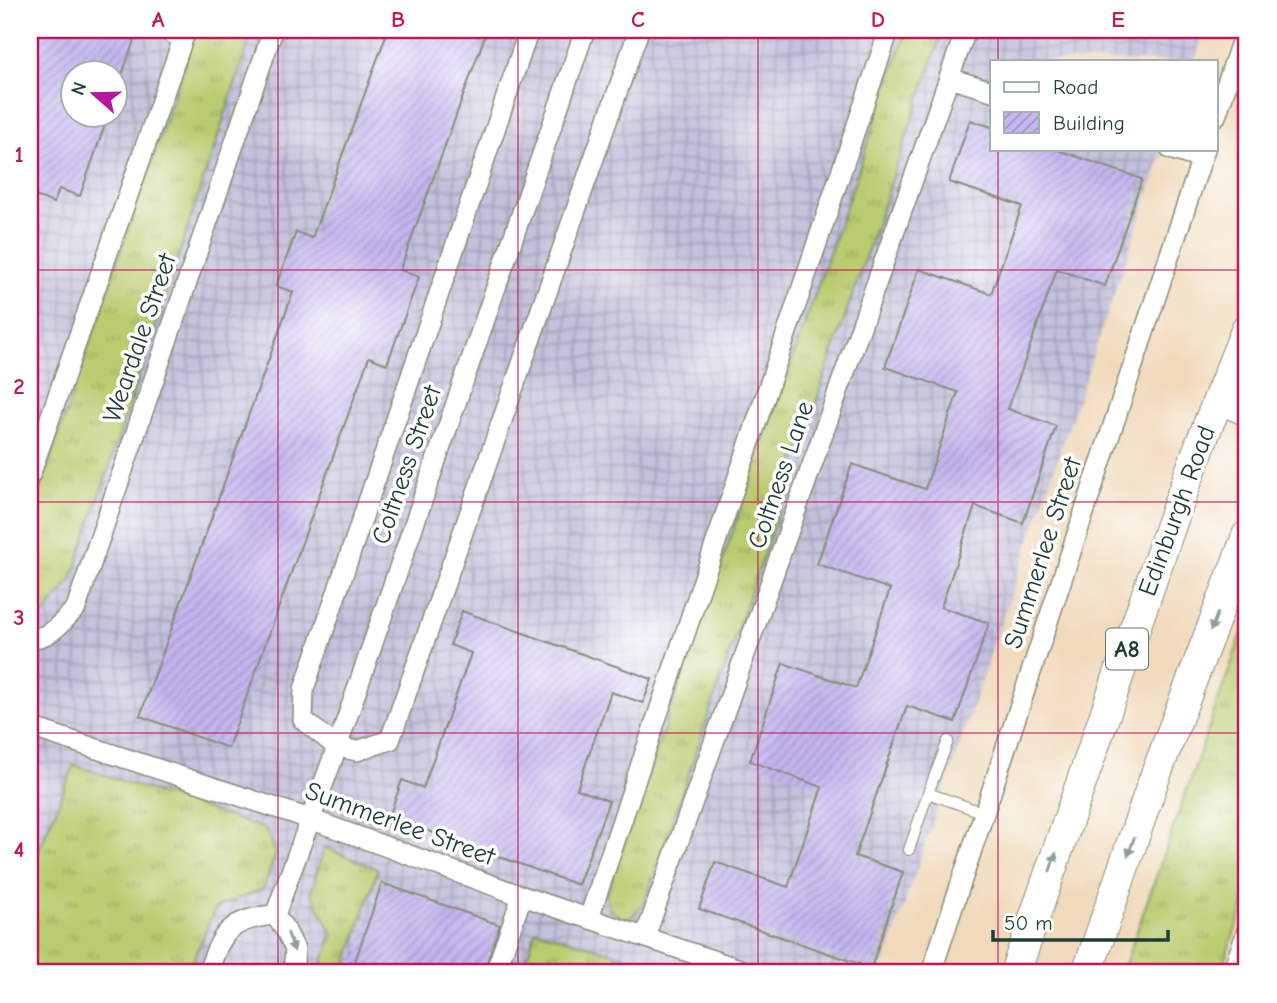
<svg xmlns="http://www.w3.org/2000/svg" width="1277" height="1003" viewBox="0 0 1277 1003" font-family="'Comic Neue',sans-serif">
<defs>
<pattern id="industrial-grid" width="8" height="8" patternUnits="userSpaceOnUse" patternTransform="scale(1.75)"><rect width="8" height="8" fill="#c3c1db"/><path d="M0 4h8M4 0v8" fill="none" stroke="#9e9eb2"/></pattern>
<pattern id="grass-tufts" width="24" height="20" patternUnits="userSpaceOnUse" patternTransform="scale(1.75)"><rect width="24" height="20" fill="#b9cc6f"/><path d="M3 7l-1-3M5 7V3M7 7l1-3M15 17l-1-3M17 17v-4M19 17l1-3" fill="none" stroke="#96a75c"/></pattern>
<pattern id="building-hatch" width="6" height="6" patternUnits="userSpaceOnUse" patternTransform="scale(1.75)"><rect width="6" height="6" fill="#c4b6f0"/><path d="M-1 1l2-2M0 6l6-6M5 7l2-2" fill="none" stroke="#9f95c3"/></pattern>
</defs>
<rect width="100%" height="100%" fill="#fff"/>
<filter id="ink" filterUnits="userSpaceOnUse"><feTurbulence type="fractalNoise" baseFrequency=".0143" numOctaves="2"/><feDisplacementMap in="SourceGraphic" scale="14" xChannelSelector="R" yChannelSelector="G"/><feConvolveMatrix kernelMatrix="1 2 1 2 8 2 1 2 1" color-interpolation-filters="sRGB"/></filter>
<filter id="wash" filterUnits="userSpaceOnUse"><feTurbulence type="fractalNoise" baseFrequency=".00686" numOctaves="4" result="noise"/><feDisplacementMap in="SourceGraphic" scale="28" xChannelSelector="R" yChannelSelector="G"/><feGaussianBlur stdDeviation="1.57" result="paint"/><feColorMatrix in="noise" values="0 0 0 0 0 0 0 0 0 0 0 0 0 0 0 0 0 1.4 0 .05"/><feComposite in="paint" operator="in"/></filter>
<g filter="url(#wash)">
<rect width="100%" height="100%" fill="#f1dabb"/>
<path fill="url(#industrial-grid)" fill-rule="evenodd" d="M30 30H1206L1194 61H992V149H1164L881 973H681L536 930 521 973H30ZM74 74H116V116H74Z"/>
<g fill="url(#grass-tufts)" stroke="#6c8452" stroke-width="2">
<polygon points="196,30 253,30 72,579 45,614 30,624 30,519"/>
<polygon points="907,30 943,30 644,904 628,920 610,911 606,896"/>
<polygon points="1247,619 1247,897 1220,973 1122,973"/>
<polygon points="74,765 265,829 276,853 263,889 215,908 188,973 30,973 30,872"/>
<polygon points="324,847 378,869 344,973 319,973 333,934 311,893"/>
<polygon points="536,930 681,973 521,973"/>
</g>
<g id="blocks">
<g fill="url(#building-hatch)">
<polygon points="30,30 121,30 136,35 116,92 116,74 74,74 74,116 108,116 80,196 59,189 54,203 30,194"/>
<polygon points="388,30 487,30 400,270 419,277 387,364 369,357 228,748 140,716 293,292 276,286 296,232 312,238"/>
<polygon points="970,120 992,127 992,149 1055,149 1142,179 1105,286 1057,269 1008,409 1056,426 1023,523 975,506 941,607 989,623 955,722 907,706 855,856 903,872 871,968 699,909 715,862 788,887 822,787 750,761 783,663 856,688 890,589 817,564 852,464 925,489 958,392 885,367 919,269 991,294 1022,206 949,182"/>
<polygon points="462,611 652,679 643,703 611,692 577,789 609,801 578,885 389,817 402,780 423,788 471,653 450,645"/>
<polygon points="382,883 500,925 483,973 351,973"/>
</g>
</g>
</g>
<g filter="url(#ink)">
<use href="#blocks" fill-opacity="0" stroke="#888c78" stroke-width="2"/>
<g fill="none" stroke-linecap="round" stroke-linejoin="round">
<defs>
<g id="lane">
<polyline points="150,30 182,42"/>
<polyline points="948,741 928,793 984,813"/>
<polyline points="909,850 928,793"/>
</g>
<g id="street">
<polyline points="529,30 304,689 303,720 337,747 357,751 390,740 639,30"/>
<polyline points="949,78 992,91"/>
<polyline points="1216,116 1245,30"/>
<polyline points="1170,149 1201,159"/>
<polyline points="30,475 186,30"/>
<path d="M30 638C50 639 63 621 76 608L273 30"/>
<polyline points="30,727 310,819 522,896 751,973"/>
<polyline points="275,915 337,747 585,30"/>
<polyline points="275,915 286,931 295,949 293,973"/>
<polyline points="589,918 889,30"/>
<polyline points="645,937 966,30"/>
<path d="M208 973C221 932 230 919 275 915"/>
<polyline points="495,973 522,896"/>
<polyline points="931,973 1205,149"/>
<polyline points="1232,973 1247,931"/>
</g>
<g id="primary">
<polyline points="1219,398 1247,411"/>
<polyline points="1015,973 1173,519 1200,445 1247,328"/>
<polyline points="1087,973 1153,782 1247,536"/>
</g>
</defs>
<use href="#lane" stroke="#888c78" stroke-width="12"/>
<use href="#street" stroke="#888c78" stroke-width="22"/>
<use href="#primary" stroke="#888c78" stroke-width="32"/>
<use href="#lane" stroke="#fff" stroke-width="10"/>
<use href="#street" stroke="#fff" stroke-width="19"/>
<use href="#primary" stroke="#fff" stroke-width="30"/>
</g>
<defs><path id="oneway-solid" d="M-6-.8H1V-3.2L6.5 0L1 3.2V.8H-6Z" transform="scale(1.75)"/></defs>
<g fill="#8f9e9a">
<use href="#oneway-solid" transform="translate(1214 622) rotate(111)"/>
<use href="#oneway-solid" transform="translate(1131 847) rotate(109)"/>
<use href="#oneway-solid" transform="translate(1053 862) rotate(-71)"/>
<use href="#oneway-solid" transform="translate(291 942) rotate(70)"/>
</g>
</g>
<path fill="none" stroke="#c2185b" stroke-width="2" stroke-opacity="0.55" d="M278 30V973M518 30V973M758 30V973M998 30V61M998 149V973M30 270H1247M30 502H1247M30 733H1247"/>
<g text-anchor="middle" dominant-baseline="central" stroke-width="7" stroke-linejoin="round" paint-order="stroke">
<rect fill="#fff" stroke="#627771" stroke-width="2" x="1106" y="628.5" width="42" height="41" rx="5"/>
<g font-size="24" font-weight="bold" fill="#1f3d34">
<text x="1127" y="649">A8</text>
</g>
<g font-size="26" fill="#1f3d34" stroke="#fff">
<text transform="translate(140 338) rotate(-71)">Weardale Street</text>
<text transform="translate(407 465) rotate(-71)">Coltness Street</text>
<text transform="translate(781 475) rotate(-71)">Coltness Lane</text>
<text transform="translate(1177 511) rotate(-70)">Edinburgh Road</text>
<text transform="translate(1043 553) rotate(-72)">Summerlee Street</text>
<text transform="translate(400 824) rotate(20)">Summerlee Street</text>
</g>
</g>
<rect width="1277" height="1003" fill="none" stroke="#fff" stroke-width="77"/>
<rect x="990" y="60" width="228" height="91" fill="#ffffff" stroke="#a5b1ae" stroke-width="2"/>
<rect x="1004" y="82" width="35" height="10" fill="#ffffff" stroke="#a5b1ae" stroke-width="2"/>
<text x="1053" y="94" font-size="21" fill="#1f3d34">Road</text>
<rect x="1004" y="112" width="35" height="21" fill="url(#building-hatch)" stroke="#a5b1ae" stroke-width="2"/>
<text x="1053" y="130" font-size="21" fill="#1f3d34">Building</text>
<g transform="translate(94 94) rotate(290)"><circle r="33" fill="#ffffff" stroke="#a5b1ae" stroke-width="2"/>
<path d="M0-5L12 26L0 18L-12 26Z" fill="#b5179e"/>
<text y="-10" font-size="19" font-weight="bold" text-anchor="middle" fill="#1f3d34">N</text>
</g>
<path d="M993 930v10h175v-10" fill="none" stroke="#1f3d34" stroke-width="3.5"/>
<text x="1004" y="930" font-size="21" fill="#1f3d34" stroke="#ffffff" stroke-width="5" paint-order="stroke">50 m</text>
<rect x="38" y="38" width="1200" height="926" fill="none" stroke="#c2185b" stroke-width="2.5"/>
<g font-size="23" text-anchor="middle" font-weight="bold" fill="#c2185b">
<text x="158" y="27">A</text>
<text x="398" y="27">B</text>
<text x="638" y="27">C</text>
<text x="878" y="27">D</text>
<text x="1118" y="27">E</text>
<text x="19" y="162">1</text>
<text x="19" y="394">2</text>
<text x="19" y="625">3</text>
<text x="19" y="857">4</text>
</g>
</svg>
